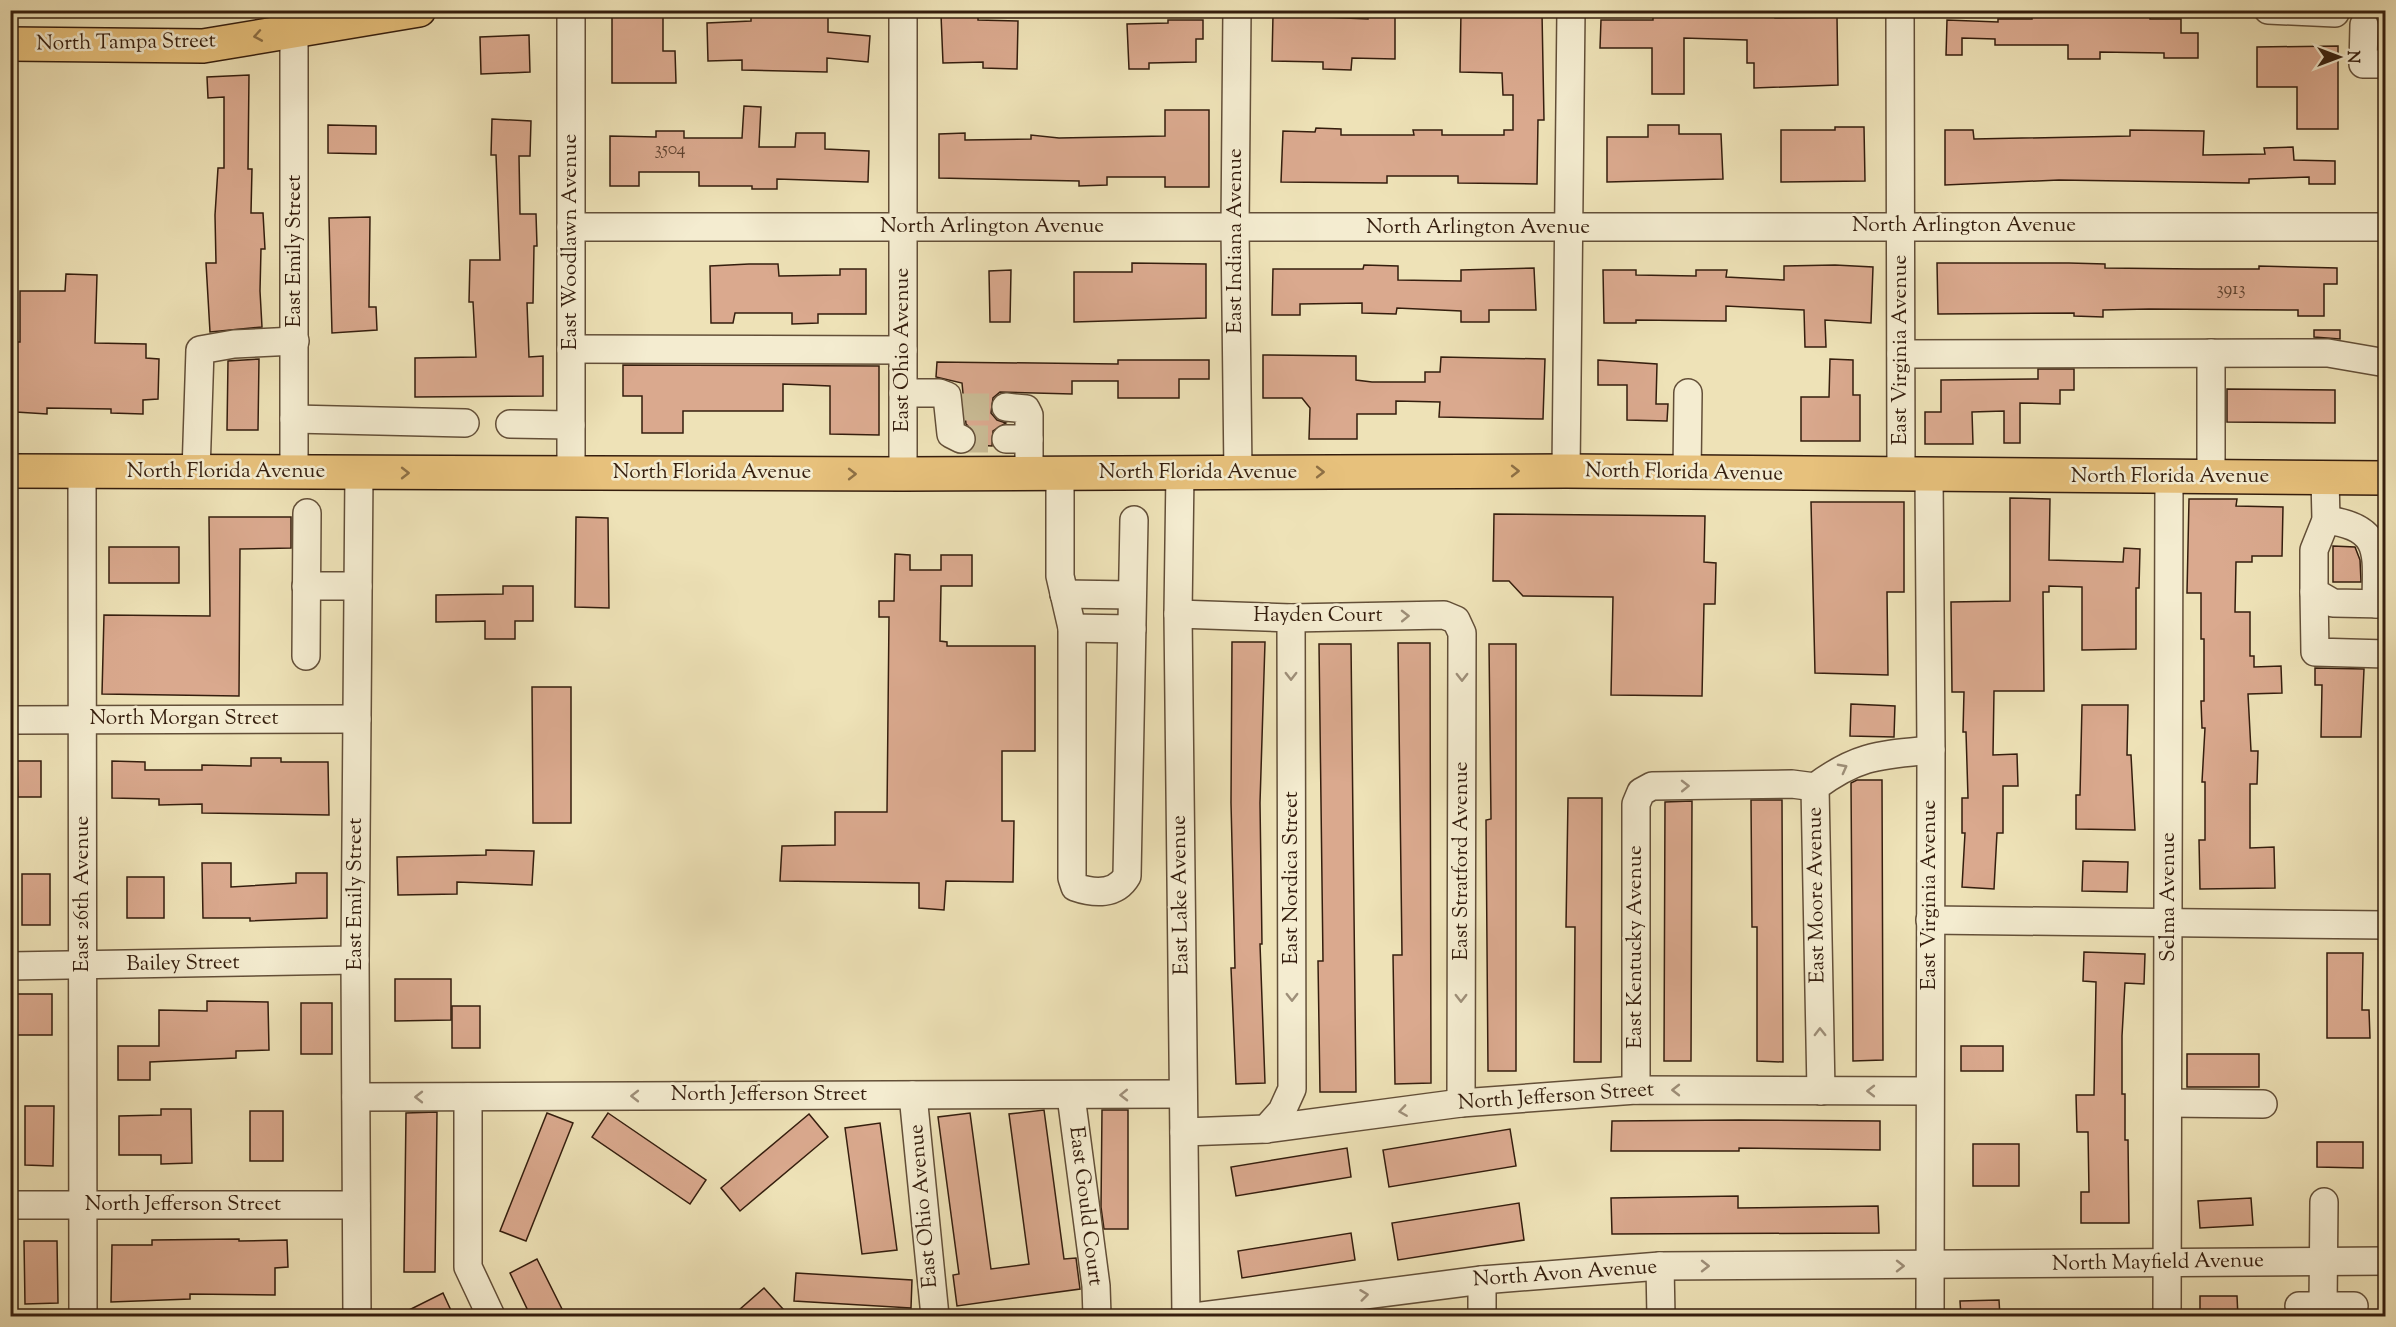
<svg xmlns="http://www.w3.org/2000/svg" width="2396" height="1327" viewBox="0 0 2396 1327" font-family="'Sorts Mill Goudy',serif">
<rect width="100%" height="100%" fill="#eee2b7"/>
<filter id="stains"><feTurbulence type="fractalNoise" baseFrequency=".00333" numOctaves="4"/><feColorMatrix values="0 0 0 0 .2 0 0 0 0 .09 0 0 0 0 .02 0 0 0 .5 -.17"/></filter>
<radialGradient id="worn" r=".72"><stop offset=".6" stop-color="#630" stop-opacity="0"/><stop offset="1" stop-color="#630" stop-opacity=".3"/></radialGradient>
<g fill="#daa98e" stroke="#351e0e" stroke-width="1.5">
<polygon points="612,10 663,10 663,51 675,51 676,83 612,83"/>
<polygon points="1461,11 1542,13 1544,120 1538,120 1537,184 1458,183 1458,176 1387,176 1387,183 1281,182 1283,131 1315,132 1316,128 1341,129 1341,135 1414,135 1413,130 1442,130 1442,135 1504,135 1504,130 1513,130 1513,95 1503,95 1502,73 1460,72"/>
<polygon points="1699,11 1775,11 1775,18 1837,17 1838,85 1754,88 1754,63 1747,63 1747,40 1684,38 1684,94 1652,94 1652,48 1600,48 1601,20 1653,20 1653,13"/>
<polygon points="2032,13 2150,14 2150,19 2181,19 2181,33 2198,33 2198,58 2164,58 2164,53 2100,52 2100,59 2068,59 2068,45 1995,45 1995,39 1962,38 1962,55 1946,55 1947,20 1998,22 1998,19 2032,19"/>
<polygon points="794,14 828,15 828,32 870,36 868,62 827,58 827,72 742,70 742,60 708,61 707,23 751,21 751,16"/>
<polygon points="978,14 978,20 1018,21 1017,69 983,68 983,62 943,63 941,15"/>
<polygon points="1273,15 1368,19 1368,16 1395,17 1395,59 1352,58 1351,70 1323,69 1323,62 1272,61"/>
<polygon points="1168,20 1203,20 1203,39 1196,39 1196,62 1149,63 1149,69 1129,69 1127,24 1168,23"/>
<polygon points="529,35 530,72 481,74 480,37"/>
<polygon points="2338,46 2338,129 2297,129 2297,87 2257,87 2257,47"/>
<polygon points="249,75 248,169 252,169 251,213 263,213 265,249 261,249 260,291 262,327 210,332 206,263 216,263 215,215 218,168 224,168 224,97 208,98 207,77"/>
<polygon points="744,106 761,107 759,147 795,147 796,133 825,133 825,149 869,151 868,182 777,179 777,189 752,189 752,186 699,186 699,172 639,172 639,186 610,186 610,136 656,137 656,131 684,131 684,138 742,138"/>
<polygon points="1165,110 1209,110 1209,187 1165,187 1165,177 1107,177 1107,185 1079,186 1079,181 939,178 939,134 965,133 965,140 1031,139 1031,135 1059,138 1165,136"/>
<polygon points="492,119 531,121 530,156 519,156 520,214 536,214 537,246 534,246 533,303 527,303 529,357 543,356 543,396 415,397 415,358 476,357 473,302 469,302 470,260 500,260 496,155 491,155"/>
<polygon points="328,125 376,126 376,154 328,153"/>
<polygon points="1648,125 1679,125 1679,134 1721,134 1723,179 1607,182 1607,137 1648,137"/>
<polygon points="1835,127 1864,127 1865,181 1781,182 1781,130 1835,130"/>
<polygon points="1945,130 1973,130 1974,139 2130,136 2130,130 2204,131 2203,155 2265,154 2264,148 2293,147 2294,160 2335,161 2335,184 2309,184 2309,177 2249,179 2249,183 2059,180 1945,185"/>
<polygon points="370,217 369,307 376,307 377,330 332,333 329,218"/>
<polygon points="1132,263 1206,264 1206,318 1074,322 1074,272 1132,272"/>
<polygon points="1937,263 2069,263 2105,264 2105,268 2198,269 2259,269 2259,266 2337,268 2337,284 2324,284 2324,316 2298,316 2298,310 2149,309 2103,310 2103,317 2074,316 2074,313 1938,314"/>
<polygon points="749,264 778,264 779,276 840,275 840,269 866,269 866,314 818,314 818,323 792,324 792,313 735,313 733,323 711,323 710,266"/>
<polygon points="1364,265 1398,266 1398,280 1461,281 1461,270 1534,268 1536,310 1489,310 1489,322 1461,322 1461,311 1397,308 1396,314 1362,313 1362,303 1300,304 1300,315 1272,315 1273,269 1363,269"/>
<polygon points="1835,265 1873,267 1871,323 1825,320 1826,347 1805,347 1804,310 1726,306 1726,321 1636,320 1636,323 1604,323 1603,270 1636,270 1636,275 1696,276 1696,270 1727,270 1726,277 1784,280 1784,266"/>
<polygon points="1011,270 1010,322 990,322 989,271"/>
<polygon points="66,274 97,275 95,343 146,344 146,358 159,359 158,399 143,400 143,414 111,413 111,409 47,408 47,414 16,412 16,397 10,397 10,358 13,342 20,342 20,291 65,291"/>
<polygon points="2314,330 2340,330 2340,339 2314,337"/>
<polygon points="1263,355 1356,356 1356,380 1372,382 1425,382 1425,372 1440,372 1441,357 1545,359 1543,419 1439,417 1440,402 1396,401 1396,414 1357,414 1357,439 1309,439 1310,408 1302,398 1263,398"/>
<polygon points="259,359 258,430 227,430 228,361"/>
<polygon points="1830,359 1853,360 1853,395 1860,395 1860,441 1801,441 1801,397 1829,397"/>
<polygon points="1118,360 1209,360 1209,379 1179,379 1179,398 1118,398 1118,381 1072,381 1072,394 1000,392 993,398 991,413 997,420 1006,423 993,431 992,446 975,445 974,431 966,424 962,383 936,377 937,362 1118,364"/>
<polygon points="1598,360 1657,364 1656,404 1668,404 1667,421 1627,420 1627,385 1598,385"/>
<polygon points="623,365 879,366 879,435 830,434 830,386 783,384 783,411 683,411 683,433 642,433 642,396 623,396"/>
<polygon points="2038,369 2074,369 2074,390 2060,390 2060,404 2020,403 2020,443 2004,443 2004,411 1972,412 1973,444 1925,444 1925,412 1941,412 1941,380 2038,379"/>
<polygon points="2227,389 2335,390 2335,423 2227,422"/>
<polygon points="2010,498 2050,499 2049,560 2123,562 2124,548 2140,549 2139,588 2136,588 2136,649 2082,650 2082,587 2049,586 2049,592 2043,592 2044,691 1994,691 1993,755 2017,754 2018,786 2003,786 2003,833 1997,833 1994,889 1962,887 1965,833 1962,833 1962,798 1968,798 1966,732 1963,732 1964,692 1952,692 1951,602 2010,601"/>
<polygon points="2189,499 2237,499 2236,506 2283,507 2282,556 2252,556 2252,562 2236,562 2235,612 2250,612 2250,656 2254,656 2254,667 2281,666 2282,693 2248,694 2251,751 2258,751 2257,784 2250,784 2250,848 2274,847 2275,888 2200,889 2199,840 2205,840 2205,782 2202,782 2205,728 2202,728 2201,701 2204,701 2204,639 2201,639 2201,593 2187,593"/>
<polygon points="1811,502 1904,502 1904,592 1887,592 1888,675 1815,673"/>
<polygon points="1494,514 1705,516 1704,562 1716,563 1715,604 1704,604 1702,696 1611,695 1613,597 1523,596 1509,581 1493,581"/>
<polygon points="209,517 291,517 291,548 240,549 239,696 102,694 104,615 210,616"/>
<polygon points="576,517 608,518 609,608 575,607"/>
<polygon points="2333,546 2355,547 2360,560 2361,582 2333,582"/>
<rect x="109" y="547" width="70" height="36"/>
<polygon points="895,554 910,555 910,570 941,570 941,555 972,555 972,586 941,586 940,641 947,642 947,646 1035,646 1035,751 1002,751 1002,821 1014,821 1013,882 946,881 944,910 919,908 919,883 780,881 782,846 835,845 835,812 887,812 889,617 879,617 879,601 894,601"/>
<polygon points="503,586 533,586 533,621 515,621 515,639 485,639 485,621 436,622 436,595 503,594"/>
<polygon points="1232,642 1265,642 1260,803 1262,944 1260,944 1265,1083 1236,1084 1231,968 1235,968 1231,803"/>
<polygon points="1398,643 1430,643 1431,1083 1395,1084 1393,955 1402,955"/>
<polygon points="1319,644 1351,644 1356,1092 1320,1092 1318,961 1323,961"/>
<polygon points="1489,644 1516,644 1516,1071 1488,1071 1486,820 1491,819"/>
<polygon points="2315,668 2364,669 2361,737 2321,737 2322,685 2315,685"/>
<polygon points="532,687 571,687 571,823 533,823"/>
<polygon points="1851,704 1895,706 1894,737 1850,736"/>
<polygon points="2082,705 2128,705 2127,755 2131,755 2135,830 2076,829 2076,795 2080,795"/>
<polygon points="251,758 281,758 281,762 328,762 329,815 202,813 202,804 159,805 159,799 112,798 112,761 145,762 145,770 202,770 202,765 251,766"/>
<polygon points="17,761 41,761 41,797 18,797"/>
<polygon points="1857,780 1882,780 1883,1060 1853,1061 1851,783"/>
<polygon points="1568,798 1602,798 1601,1062 1574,1062 1575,927 1566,927"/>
<polygon points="1751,800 1782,800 1783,1062 1757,1061 1757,927 1752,927"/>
<polygon points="1692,801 1691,1061 1664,1061 1665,802"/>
<polygon points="486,850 534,851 532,885 457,882 457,894 398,895 397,857 486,855"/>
<polygon points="2083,861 2128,862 2127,892 2082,891"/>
<polygon points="202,863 231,863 231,887 296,883 296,873 327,873 327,918 250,921 250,918 203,918"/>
<rect x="22" y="874" width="28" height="51"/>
<rect x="127" y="877" width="37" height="41"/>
<polygon points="2084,952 2145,954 2144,984 2125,983 2122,1036 2122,1094 2125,1094 2125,1140 2128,1140 2129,1223 2081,1223 2081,1192 2089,1192 2088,1132 2077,1132 2076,1095 2094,1095 2096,982 2083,981"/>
<polygon points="2327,953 2363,953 2362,1010 2369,1010 2370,1038 2327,1038"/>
<polygon points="395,979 451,979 451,1020 395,1021"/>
<rect x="15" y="994" width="37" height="41"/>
<polygon points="207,1001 268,1002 269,1050 236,1051 236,1058 150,1062 150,1080 118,1080 118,1046 159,1046 159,1010 207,1011"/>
<rect x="301" y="1003" width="31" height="51"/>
<rect x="452" y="1006" width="28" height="42"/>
<rect x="1961" y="1046" width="42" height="25"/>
<rect x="2187" y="1054" width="72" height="33"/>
<polygon points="25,1106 54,1106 53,1166 25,1165"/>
<polygon points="161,1109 191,1109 192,1163 161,1164 161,1155 119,1155 119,1116 161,1115"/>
<polygon points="1044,1110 1064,1259 1076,1258 1080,1289 957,1306 953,1275 959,1274 938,1117 970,1113 991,1269 1029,1264 1009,1114"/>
<polygon points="1102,1110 1128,1110 1128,1229 1104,1229 1101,1207"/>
<rect x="250" y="1111" width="33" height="50"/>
<polygon points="437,1112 435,1272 404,1272 406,1113"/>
<polygon points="547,1113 573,1123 526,1241 500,1231"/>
<polygon points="608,1113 706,1180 690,1204 592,1137"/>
<polygon points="809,1114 828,1137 740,1211 721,1188"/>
<polygon points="1739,1120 1880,1121 1880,1150 1739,1148 1739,1151 1611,1151 1612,1121"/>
<polygon points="880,1123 897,1250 862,1254 845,1128"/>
<polygon points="1510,1129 1516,1166 1389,1187 1383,1150"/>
<polygon points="2317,1142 2363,1142 2363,1168 2317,1167"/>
<rect x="1973" y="1144" width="46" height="42"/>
<polygon points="1347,1148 1351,1177 1236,1196 1231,1167"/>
<polygon points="1738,1196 1738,1208 1878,1206 1879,1233 1612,1234 1611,1198"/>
<polygon points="2251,1198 2253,1225 2200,1228 2198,1201"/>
<polygon points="1519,1203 1524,1240 1398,1260 1392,1223"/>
<polygon points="1351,1233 1355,1260 1242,1278 1238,1251"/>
<polygon points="239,1239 239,1241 287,1240 288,1267 275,1268 275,1295 190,1294 190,1299 111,1302 112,1245 152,1245 152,1240"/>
<polygon points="24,1241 57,1241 58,1303 25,1304"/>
<polygon points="537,1259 566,1317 531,1317 510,1273"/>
<polygon points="796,1273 912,1280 911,1308 794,1301"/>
<polygon points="764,1288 783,1309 775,1317 731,1317"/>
<polygon points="443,1293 454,1317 395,1317"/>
<polygon points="2200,1296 2237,1296 2238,1317 2200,1317"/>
<polygon points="1999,1300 2000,1317 1961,1317 1960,1301"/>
</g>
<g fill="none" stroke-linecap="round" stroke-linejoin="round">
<g stroke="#c9bb95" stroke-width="27" stroke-dasharray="27 14" stroke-linecap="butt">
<polyline points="962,407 1006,407"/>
<polyline points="961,439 1006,439"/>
</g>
<defs>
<g id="minor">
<polyline points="294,10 294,472"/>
<polyline points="903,10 903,474"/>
<polyline points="1237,10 1235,227 1238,472"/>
<polyline points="1900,10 1901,474"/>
<polyline points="2268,10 2335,13 2335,10"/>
<polyline points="2364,25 2363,64 2386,64"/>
<polyline points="571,227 2386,227"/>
<polyline points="571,349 903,350"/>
<polyline points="1901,354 2328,353 2386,363"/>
<polyline points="903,393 939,393 947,396 951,434 961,439"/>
<polyline points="1006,407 1026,409 1029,415 1029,439"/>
<polyline points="294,419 465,423"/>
<polyline points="510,424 571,425"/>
<polyline points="1006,439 1029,439 1029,473"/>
<polyline points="1566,471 1571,10"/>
<polyline points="82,472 83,1316"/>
<polyline points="196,472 200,350 234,344 295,341"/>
<polyline points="571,473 571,10"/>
<path d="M1060 473V576L1072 628V878L1075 887C1095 894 1116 895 1127 876L1134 520"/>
<polyline points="1180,473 1178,614 1186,1316"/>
<polyline points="1687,473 1688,393"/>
<polyline points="1929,474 1931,750 1930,1316"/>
<polyline points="2211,478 2211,353"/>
<polyline points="2325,478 2326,520 2314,550 2314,592 2333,603 2386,604"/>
<path d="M2326 520C2385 527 2376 556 2376 604"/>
<polyline points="306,586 358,586"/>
<polyline points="2314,592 2315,652 2386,654"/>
<polyline points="1064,594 1132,595"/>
<polyline points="1178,614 1291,618 1444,615 1456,620 1462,633 1461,1103"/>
<polyline points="1072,628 1132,629"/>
<polyline points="306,656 307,513"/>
<polyline points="10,720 357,719"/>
<polyline points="1930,920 2386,925"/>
<polyline points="10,966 355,960"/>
<polyline points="1636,1090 1636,804 1641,792 1652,786 1792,784 1815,787"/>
<path d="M1821 1091 1815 787C1858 755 1880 755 1931 750"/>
<polyline points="913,1095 935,1316"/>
<polyline points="1071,1096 1096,1286 1097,1316"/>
<polyline points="356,1097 1183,1094"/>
<polyline points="468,1097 468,1267 491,1316"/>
<polyline points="2168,1103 2263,1104"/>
<polyline points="1266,1129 1282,1111 1292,1089 1291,618"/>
<polyline points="1184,1132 1266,1129 1461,1103 1636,1090 1929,1091"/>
<polyline points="10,1205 356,1205"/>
<polyline points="1660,1266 1661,1316"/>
<polyline points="1482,1280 1482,1316"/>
<polyline points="2299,1306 2354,1306"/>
<polyline points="2323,1306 2324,1202"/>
<polyline points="357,1316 355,960 359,472"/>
<polyline points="1202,1316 1482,1280 1660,1266 2386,1261"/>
<polyline points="2167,1316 2169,478"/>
</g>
<g id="major">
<polyline points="10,44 203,46 419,10"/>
<polyline points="10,471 903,474 1566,471 2386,478"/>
</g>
</defs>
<use href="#minor" stroke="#634f38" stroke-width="30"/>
<use href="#major" stroke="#351e0e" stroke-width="36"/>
<use href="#minor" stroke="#f4ecd0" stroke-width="27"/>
<use href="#major" stroke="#e7c17c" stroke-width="33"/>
</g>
<defs><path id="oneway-chevron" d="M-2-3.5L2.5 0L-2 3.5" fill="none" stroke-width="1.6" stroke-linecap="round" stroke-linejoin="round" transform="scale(1.5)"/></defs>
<g stroke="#8e7045">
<use href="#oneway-chevron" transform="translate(258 36) rotate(170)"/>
<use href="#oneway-chevron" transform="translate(1515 471)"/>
<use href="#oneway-chevron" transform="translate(1320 472)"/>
<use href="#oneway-chevron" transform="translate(405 473)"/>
<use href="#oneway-chevron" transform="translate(852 474)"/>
</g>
<g stroke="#9e8f79">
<use href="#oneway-chevron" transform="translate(1405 616) rotate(-1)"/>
<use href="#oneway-chevron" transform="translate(1291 676) rotate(90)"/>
<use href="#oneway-chevron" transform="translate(1462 677) rotate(90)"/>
<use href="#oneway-chevron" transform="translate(1843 768) rotate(-28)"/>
<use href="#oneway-chevron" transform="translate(1685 786) rotate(-1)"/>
<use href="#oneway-chevron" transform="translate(1292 997) rotate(90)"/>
<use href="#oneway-chevron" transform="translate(1461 998) rotate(90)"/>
<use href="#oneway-chevron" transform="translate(1820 1032) rotate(-91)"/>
<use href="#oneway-chevron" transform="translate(1676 1090) rotate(-180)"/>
<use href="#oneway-chevron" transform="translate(1871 1091) rotate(180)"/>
<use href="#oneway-chevron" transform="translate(1124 1095) rotate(179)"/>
<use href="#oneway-chevron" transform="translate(635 1096) rotate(180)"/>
<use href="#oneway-chevron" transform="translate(419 1097) rotate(180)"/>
<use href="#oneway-chevron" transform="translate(1403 1111) rotate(172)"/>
<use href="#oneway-chevron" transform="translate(1705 1266)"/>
<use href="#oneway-chevron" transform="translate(1900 1266)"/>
<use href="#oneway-chevron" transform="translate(1364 1295) rotate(-7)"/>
</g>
<g text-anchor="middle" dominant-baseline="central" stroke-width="5" stroke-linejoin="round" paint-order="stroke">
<g font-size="18" fill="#5e412e">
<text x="670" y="150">3504</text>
<text x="2231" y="290">3913</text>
</g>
<g font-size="21" fill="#351e0e" stroke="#f4ecd0">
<text transform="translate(126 43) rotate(-1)">North Tampa Street</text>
<text x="1964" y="226">North Arlington Avenue</text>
<text x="992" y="227">North Arlington Avenue</text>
<text x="1478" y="228">North Arlington Avenue</text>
<text transform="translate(1236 241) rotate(-90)">East Indiana Avenue</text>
<text transform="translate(571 242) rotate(-90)">East Woodlawn Avenue</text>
<text transform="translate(295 251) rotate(-90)">East Emily Street</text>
<text transform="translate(903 350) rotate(-90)">East Ohio Avenue</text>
<text transform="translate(1901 350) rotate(-90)">East Virginia Avenue</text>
<text x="226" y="472">North Florida Avenue</text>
<text x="712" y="473">North Florida Avenue</text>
<text x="1198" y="473">North Florida Avenue</text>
<text transform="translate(1684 473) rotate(1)">North Florida Avenue</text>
<text x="2170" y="477">North Florida Avenue</text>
<text x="1318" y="616">Hayden Court</text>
<text x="184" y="719">North Morgan Street</text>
<text transform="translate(1462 861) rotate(-90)">East Stratford Avenue</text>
<text transform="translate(1292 878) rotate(-90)">East Nordica Street</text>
<text transform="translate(83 894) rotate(-90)">East 26th Avenue</text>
<text transform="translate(356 894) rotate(-90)">East Emily Street</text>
<text transform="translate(1181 895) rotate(-91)">East Lake Avenue</text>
<text transform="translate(1817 895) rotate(-91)">East Moore Avenue</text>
<text transform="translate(1930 895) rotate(-90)">East Virginia Avenue</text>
<text transform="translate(2169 897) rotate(-90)">Selma Avenue</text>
<text transform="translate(1636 947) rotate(-90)">East Kentucky Avenue</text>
<text transform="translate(183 964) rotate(-1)">Bailey Street</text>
<text x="769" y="1095">North Jefferson Street</text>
<text transform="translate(1556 1097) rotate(-4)">North Jefferson Street</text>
<text x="183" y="1205">North Jefferson Street</text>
<text transform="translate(924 1206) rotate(-95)">East Ohio Avenue</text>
<text transform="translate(1085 1206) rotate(83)">East Gould Court</text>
<text transform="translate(2158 1263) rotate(-1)">North Mayfield Avenue</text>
<text transform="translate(1565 1274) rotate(-4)">North Avon Avenue</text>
</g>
</g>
<rect width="2396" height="1327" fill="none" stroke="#eee2b7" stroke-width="36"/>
<rect x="12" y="12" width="2372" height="1303" fill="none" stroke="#351e0e" stroke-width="3"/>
<rect x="18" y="18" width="2360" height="1291" fill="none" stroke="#351e0e" stroke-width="1.5"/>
<g transform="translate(2339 57) rotate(90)" stroke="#f4ecd0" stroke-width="4.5" paint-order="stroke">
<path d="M0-4.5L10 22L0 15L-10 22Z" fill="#351e0e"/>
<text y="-9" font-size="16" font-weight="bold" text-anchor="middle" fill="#351e0e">N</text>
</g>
<rect width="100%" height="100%" filter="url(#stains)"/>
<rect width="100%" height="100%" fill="url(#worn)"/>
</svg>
